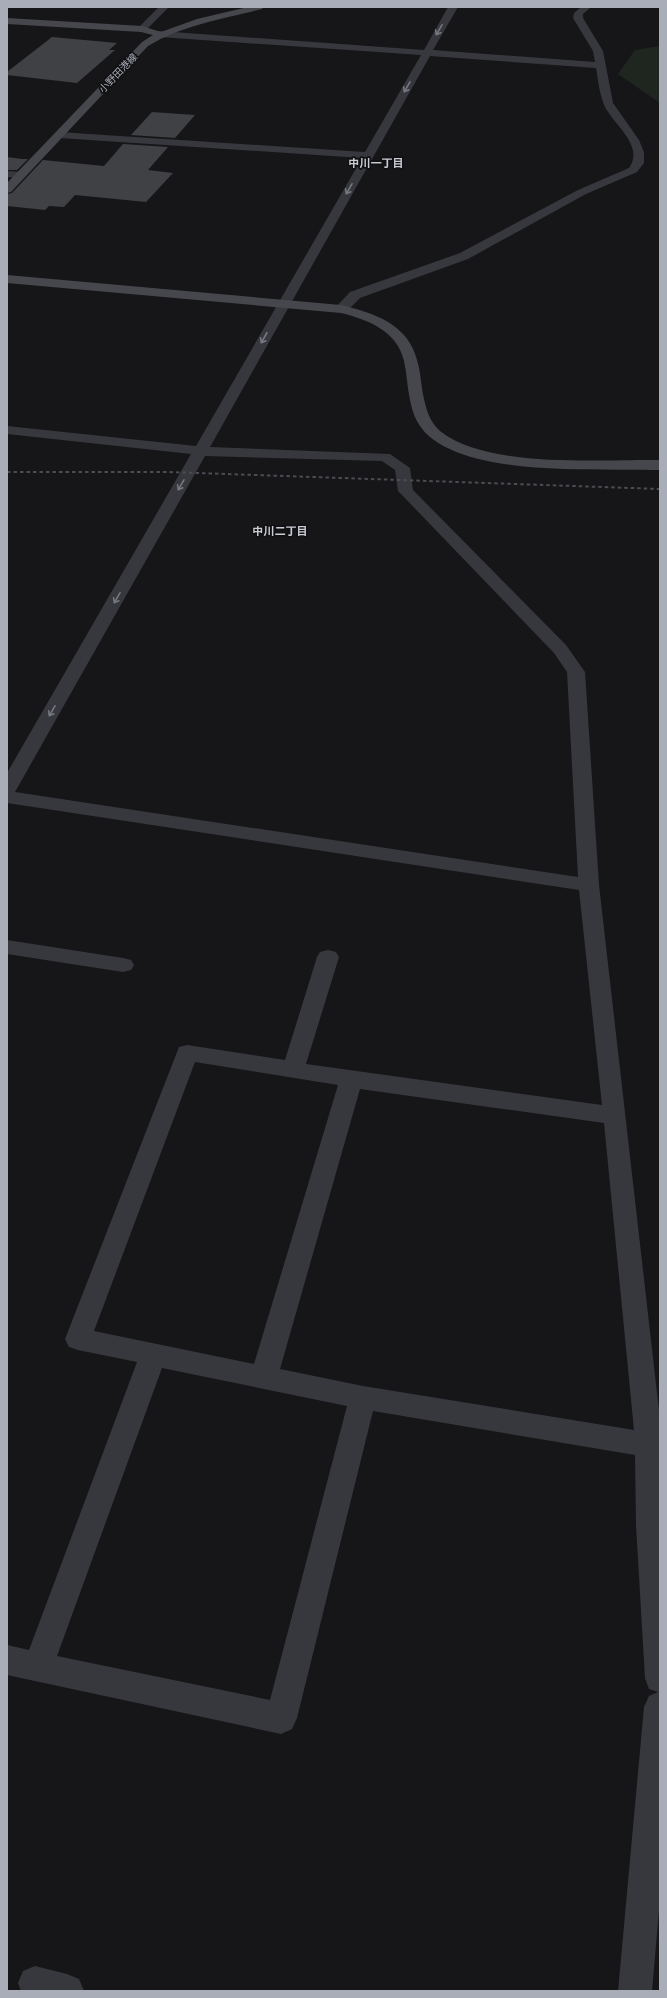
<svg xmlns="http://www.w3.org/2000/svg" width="667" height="1998" viewBox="0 0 667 1998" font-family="Jost,'Noto Sans JP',sans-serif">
<rect width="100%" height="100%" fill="#161618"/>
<polygon fill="#1e261f" points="660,46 660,103 618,74 635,50"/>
<g fill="#404145">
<polygon points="52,37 117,43 109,50 115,50 77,83 7,75 7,72"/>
<polygon points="152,112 195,115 175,138 131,135"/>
<polygon points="123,144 168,147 148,170 173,173 146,202 75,195 64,207 49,206 45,210 7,206 7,194 12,193 43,160 104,166"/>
<polygon points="7,157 22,159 28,159 17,170 7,170"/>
</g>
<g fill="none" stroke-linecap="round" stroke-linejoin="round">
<g fill="#37383d" fill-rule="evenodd">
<polygon points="159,7 169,7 145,31 139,31 139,27"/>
<path d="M448 7H458L433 50 595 62 593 51 573 18 574 13 581 7H591L583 14V18L603 51 613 103 639 140 644 152V163L637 172 586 194 468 259 360 298 346 312H336L334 309 350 292 460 253 578 190 629 168C646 144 609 122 603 102 599 91 598 79 596 68L430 56 210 447 390 454 410 468 413 490 566 645 585 672 599 885 660 1419V1899L652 1991H618L644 1707 649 1696 658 1692 649 1689 645 1678 636 1525 635 1455 373 1411 297 1718 292 1729 281 1734 7 1675V1645L29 1650 137 1362 78 1350 69 1347 65 1339 179 1047 187 1045 285 1060 317 957 320 952 328 950 336 952 339 957 306 1064 602 1105 579 890 7 803V773L191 454 7 434V426L196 446 362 158 59 138 54 135 59 132 365 152 421 55 159 37 154 34 159 31 424 50ZM205 456 382 461 395 470 398 491 401 494 554 653 567 672 578 877 15 792ZM195 1062 338 1085 254 1364 94 1331ZM360 1089 604 1123 634 1430 363 1386 280 1369ZM162 1368 347 1406 270 1700 57 1656Z"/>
<polygon points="7,171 21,172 27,175 21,178 7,177"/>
<polygon points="7,940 123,958 131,960 134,965 131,970 123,972 7,954"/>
<polygon points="35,1966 67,1974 79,1979 84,1991 21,1991 18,1983 23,1971"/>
</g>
<g fill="#45474d" fill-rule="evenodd">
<path d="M248 7H264L262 9C223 19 183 25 148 46L11 192 7 193V183L142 42 153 35 141 32 7 24V18L142 26 161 32 197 19Z"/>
<path d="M7 275 341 305C374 313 408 324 417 360 421 373 421 386 424 399 427 412 430 422 440 431 487 469 601 459 660 460V470C598 468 479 477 430 437 418 427 413 415 410 400 407 387 407 374 404 361 397 331 369 320 341 313L7 283Z"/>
</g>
<polyline stroke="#4a4c52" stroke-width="2" stroke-dasharray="3.5 3" stroke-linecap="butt" points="7,472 168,472 660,489"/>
</g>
<defs><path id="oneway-shaft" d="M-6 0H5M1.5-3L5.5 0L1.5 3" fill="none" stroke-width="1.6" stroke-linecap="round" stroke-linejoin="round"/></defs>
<g stroke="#757881">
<use href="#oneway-shaft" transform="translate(439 30) rotate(120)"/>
<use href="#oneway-shaft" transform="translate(407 87) rotate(120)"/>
<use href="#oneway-shaft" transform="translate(349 189) rotate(120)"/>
<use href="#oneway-shaft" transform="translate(264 338) rotate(119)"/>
<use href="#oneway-shaft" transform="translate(181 485) rotate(120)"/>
<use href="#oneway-shaft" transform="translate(117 598) rotate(120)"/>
<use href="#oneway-shaft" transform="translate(52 711) rotate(120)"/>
</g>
<g text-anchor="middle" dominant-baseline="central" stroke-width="3.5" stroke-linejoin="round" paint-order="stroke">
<g font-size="10" fill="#a8adb8" stroke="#111113">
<text transform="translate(118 73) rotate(-46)">小野田港線</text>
</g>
<g font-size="11" font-weight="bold" fill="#c9ccd4" stroke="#111113">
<text x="376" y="163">中川一丁目</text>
<text x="280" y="531">中川二丁目</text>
</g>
</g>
<rect width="667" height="1998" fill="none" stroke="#a8adb8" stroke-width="16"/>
</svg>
